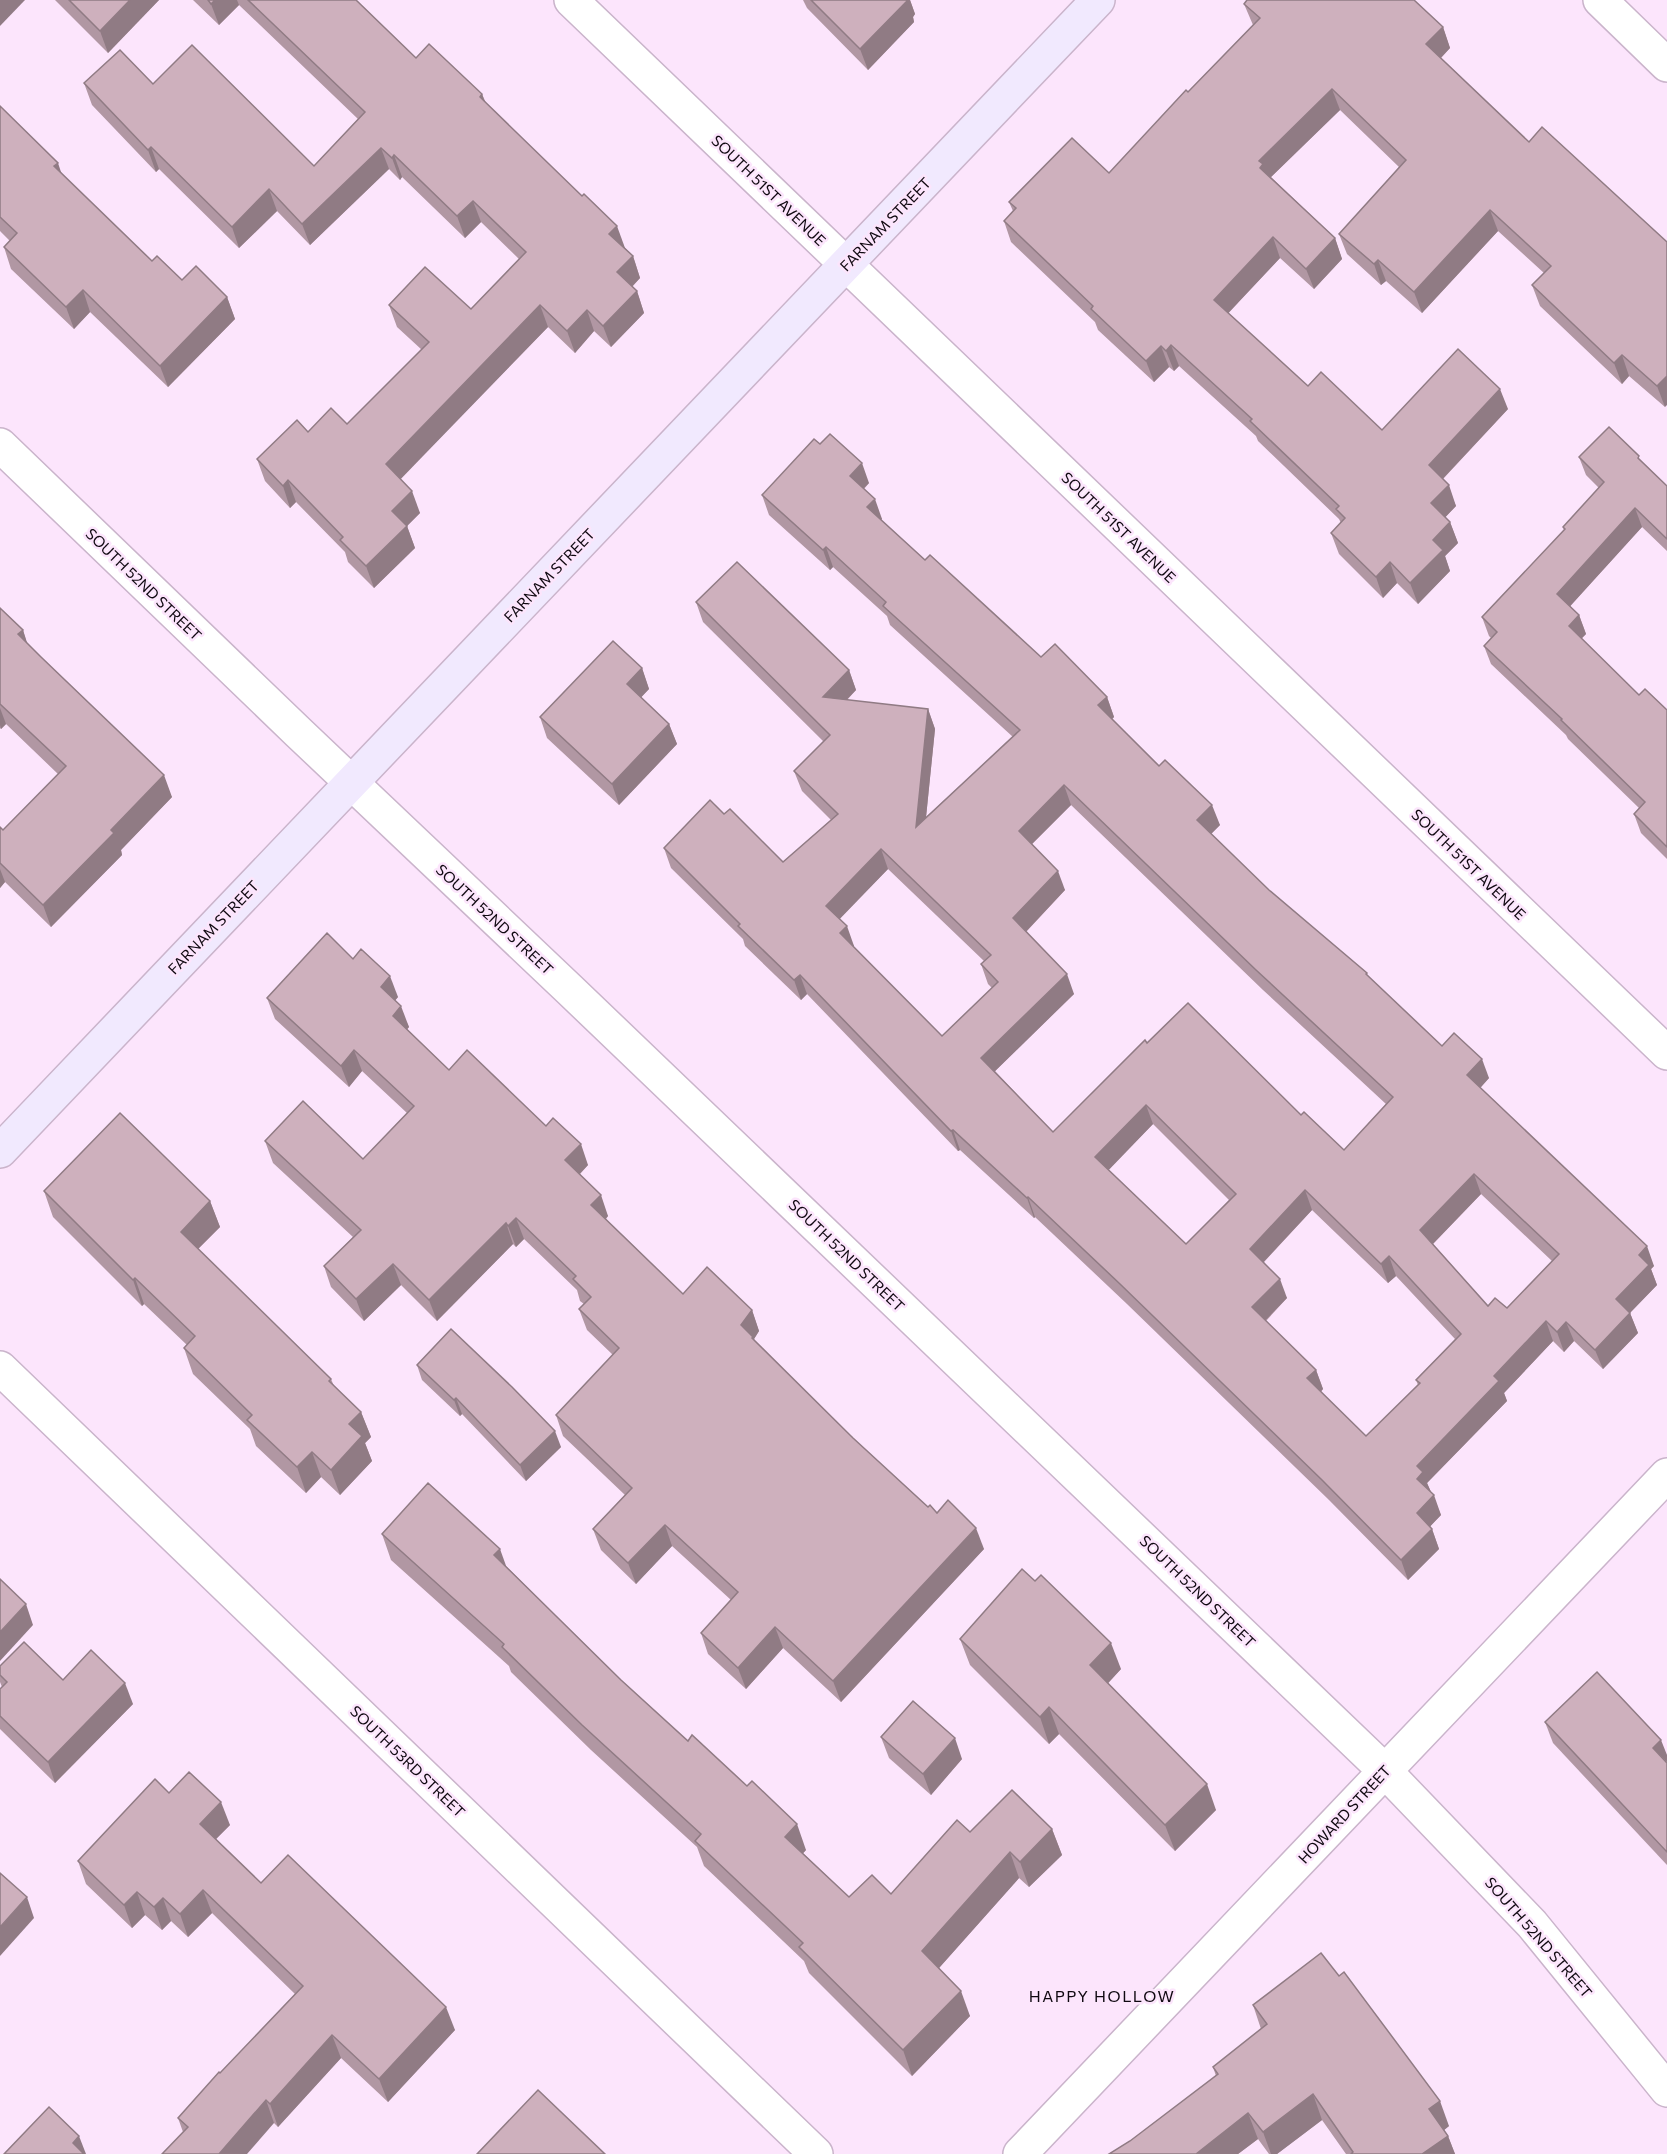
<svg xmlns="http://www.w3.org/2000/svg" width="1667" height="2154" viewBox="0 0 1667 2154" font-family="Commissioner,sans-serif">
<rect width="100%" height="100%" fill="#fce5fc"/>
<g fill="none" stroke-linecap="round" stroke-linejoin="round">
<defs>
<g id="minor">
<polyline points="571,0 1667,1053"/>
<polyline points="1600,0 1667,65"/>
<polyline points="0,1368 816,2154"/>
<polyline points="1020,2154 1667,1475"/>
</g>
<polyline id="tertiary" points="0,445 299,733 570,990 1385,1771 1532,1924 1667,2090"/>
<polyline id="secondary" points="0,1151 1098,0"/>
</defs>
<use href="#minor" stroke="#cab4cb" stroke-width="36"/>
<use href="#tertiary" stroke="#cab4cb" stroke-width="36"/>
<use href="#secondary" stroke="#cab4cb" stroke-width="36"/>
<use href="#minor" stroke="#fff" stroke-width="33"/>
<use href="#tertiary" stroke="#fff" stroke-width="33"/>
<use href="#secondary" stroke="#f1e9fe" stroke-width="33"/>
</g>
<g fill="#b197a3" fill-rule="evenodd">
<polygon points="55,0 159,0 108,53"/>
<polygon points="193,0 356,0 416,58 482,94 486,103 633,256 640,278 632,287 637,291 644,313 611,347 594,331 575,353 548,327 400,479 420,513 407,526 415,548 374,588 348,562 345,552 296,502 290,508 265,481 257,459 308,432 347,424 422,350 397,327 389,305 471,309 519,259 481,222 465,238 402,177 400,180 389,169 310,245 277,211 239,248 159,169 156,172 92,105 84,83 153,84 314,166 358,119 239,5 219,25"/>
<polygon points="803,0 910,0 915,14 913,17 914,22 868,70 807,8"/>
<polygon points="1244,4 1443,27 1450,48 1441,58 1529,142 1667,242 1665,407 1629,376 1622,384 1540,306 1532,285 1544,273 1498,231 1422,313 1386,281 1381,285 1347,254 1339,234 1399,167 1340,110 1271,177 1335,238 1342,259 1314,289 1280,258 1228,313 1308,386 1382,430 1508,409 1443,479 1456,506 1445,517 1450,522 1458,543 1445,556 1450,571 1418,604 1397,583 1383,598 1339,554 1331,533 1341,523 1339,519 1258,441 1256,436 1179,366 1174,371 1169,367 1154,382 1098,330 1095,322 1011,242 1004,221 1013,211 1009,202 1109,173 1253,25"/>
<polygon points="0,106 61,173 152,261 182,280 227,297 235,319 168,387 90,312 74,329 11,269 4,247 10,241 0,231"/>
<path d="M820 444 869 483 864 489 882 519 881 520 925 560 1041 657 1107 697 1114 717 1112 719 1220 825 1211 834 1269 890 1367 973 1368 977 1442 1046 1489 1078 1480 1088 1654 1266 1651 1269 1657 1285 1630 1313 1638 1333 1603 1369 1574 1341 1564 1352 1553 1341 1504 1393 1507 1401 1427 1483 1441 1515 1430 1526 1432 1529 1439 1549 1408 1580 1329 1500 1127 1304 1035 1217 1034 1218 960 1150 958 1151 807 994 801 1000 745 946 743 939 671 868 664 848 724 814 783 862 831 820 802 791 794 771 824 742 703 622 696 602 849 670 856 690 847 700 928 709 935 729 926 817 1013 737 890 625 887 616 833 567 830 570 769 515 762 495ZM1071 805 1263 990 1386 1104 1344 1150 1301 1115 1147 1043 1053 1132 995 1071 1074 994 1026 932 1065 890 1032 844ZM888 869 984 961 981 964 988 984 992 988 942 1036 853 947 854 946 839 919ZM1153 1124 1229 1200 1186 1244 1108 1170ZM1481 1194 1552 1261 1507 1308 1488 1306 1433 1244ZM1312 1210 1388 1283 1396 1276 1455 1339 1416 1380 1418 1385 1366 1436 1321 1392 1323 1389 1316 1370 1266 1321 1287 1298 1264 1262Z"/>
<polygon points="1579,457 1641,461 1667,486 1667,551 1642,527 1570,606 1579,615 1586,634 1581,639 1639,695 1667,710 1667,859 1641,833 1634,814 1639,808 1568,739 1566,735 1491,664 1484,646 1491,638 1489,636 1482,617 1564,530 1563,527 1599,488 1586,475"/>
<polygon points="0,608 23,630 27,644 172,797 121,850 122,855 51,927 5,882 0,888 0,827 3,830 58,774 6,724 1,729 0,728"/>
<polygon points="642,668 649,689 641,697 669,724 677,744 619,805 547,738 540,717"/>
<polygon points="353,959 398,997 395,1000 409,1027 407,1029 449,1070 546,1126 588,1165 580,1174 608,1216 606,1219 683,1294 752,1310 759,1331 754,1339 755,1342 853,1438 928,1507 937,1513 984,1549 841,1702 783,1648 746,1689 708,1654 701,1633 731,1600 672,1546 636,1584 601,1550 593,1529 625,1495 563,1436 556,1415 613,1355 587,1330 579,1309 584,1304 580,1301 577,1290 524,1239 516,1247 513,1244 437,1321 401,1285 364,1321 331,1287 324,1266 353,1237 273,1163 265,1141 363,1159 407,1113 362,1071 349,1087 275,1019 267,998"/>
<polygon points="44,1191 210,1201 220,1227 198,1249 331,1379 334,1386 361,1412 371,1437 365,1443 372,1461 340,1495 321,1477 306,1493 256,1446 250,1429 193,1374 184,1348 187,1345 144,1304 142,1306 53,1217"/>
<polygon points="417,1365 561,1447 526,1481 462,1414 460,1416 422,1380"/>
<polygon points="382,1534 507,1567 621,1680 806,1850 803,1853 849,1897 891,1894 970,1832 1052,1829 1062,1855 1029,1887 1019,1878 939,1968 970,2016 912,2076 809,1973 804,1961 704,1866 697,1847 591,1750 511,1672 509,1666 391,1560"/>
<polygon points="960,1639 1121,1669 1108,1683 1216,1810 1175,1851 1059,1734 1049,1744 970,1665"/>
<polygon points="0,1666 63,1680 133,1704 55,1783 0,1729 0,1689 2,1687 0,1682"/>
<polygon points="1545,1722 1667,1755 1667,1865 1553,1743"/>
<polygon points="881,1737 962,1759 931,1795 889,1758"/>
<polygon points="169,1793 230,1825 216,1839 261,1883 455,2030 388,2102 341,2058 278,2127 274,2123 183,2132 178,2118 295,1994 212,1913 188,1937 171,1921 162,1930 145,1915 132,1928 86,1884 78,1861"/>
<polygon points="1253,2005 1449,2126 1444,2130 1448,2136 1455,2154 1346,2154 1322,2120 1277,2154 1269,2154 1258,2139 1238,2154 1109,2154 1130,2141 1216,2076 1213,2067 1261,2029"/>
</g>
<g fill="#907b84">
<polygon points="0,0 25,0 0,26"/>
<polygon points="130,0 159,0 108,53 100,31"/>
<polygon points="215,0 237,0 239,5 219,25 211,4"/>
<polygon points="904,0 910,0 915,14 913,17 914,22 868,70 860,49"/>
<polygon points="1443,27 1450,48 1434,65 1426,44"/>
<polygon points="1332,89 1340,110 1269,179 1260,168 1259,161"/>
<polygon points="482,94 490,116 480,97"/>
<polygon points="151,147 159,169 156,172 148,150"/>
<polygon points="381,148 389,169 310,245 302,224"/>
<polygon points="394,155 402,177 400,180 392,158"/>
<polygon points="58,163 65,184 54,166"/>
<polygon points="269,189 277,211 239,248 232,227"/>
<polygon points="473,201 481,222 465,238 457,216"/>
<polygon points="1490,210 1498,231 1422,313 1414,292"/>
<polygon points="617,226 625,248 617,256 609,234"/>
<polygon points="1273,237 1280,258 1221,321 1214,300"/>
<polygon points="1335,238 1342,259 1314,289 1306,269"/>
<polygon points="633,256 640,278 625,294 617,272"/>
<polygon points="1378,260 1386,281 1381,285 1374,264"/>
<polygon points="83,290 90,312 74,329 66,307"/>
<polygon points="637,291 644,313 611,347 603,326"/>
<polygon points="227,297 235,319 168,387 160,366"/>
<polygon points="540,305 548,327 394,486 386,464"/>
<polygon points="587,310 594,331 575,353 567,331"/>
<polygon points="1171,345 1179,366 1174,371 1166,351"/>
<polygon points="1161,346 1169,367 1154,382 1146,361"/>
<polygon points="1622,355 1629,376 1622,384 1614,363"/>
<polygon points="1667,376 1667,405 1665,407 1657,386"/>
<polygon points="1500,389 1508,409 1436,486 1429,465"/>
<polygon points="862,463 869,483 857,495 850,476"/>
<polygon points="288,480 296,502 290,508 283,486"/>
<polygon points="1449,485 1456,506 1439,524 1431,503"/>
<polygon points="412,491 420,513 400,533 392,511"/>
<polygon points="875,499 882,519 874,527 867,507"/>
<polygon points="1635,508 1642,527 1564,613 1557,594"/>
<polygon points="1450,522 1458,543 1445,556 1450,571 1418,604 1410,583 1433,540"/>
<polygon points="407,526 415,548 374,588 366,566"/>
<polygon points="826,547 833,567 830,570 823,550"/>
<polygon points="1390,562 1397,583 1383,598 1376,577"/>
<polygon points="1579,615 1586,634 1575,645 1569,626"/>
<polygon points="23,630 30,652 18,634"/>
<polygon points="642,668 649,689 634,705 627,684"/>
<polygon points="849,670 856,690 830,717 823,697"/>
<polygon points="1107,697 1114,717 1106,725 1098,705"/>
<polygon points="0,708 6,724 1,729 0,725"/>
<polygon points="928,709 935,729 923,847 916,827"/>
<polygon points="669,724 677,744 619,805 612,784"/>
<polygon points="164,775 172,797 121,850 122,855 51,927 43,905 111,830"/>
<polygon points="1064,785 1071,805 1026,850 1019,831"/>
<polygon points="1212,805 1220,825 1205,840 1197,820"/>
<polygon points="881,849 888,869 833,926 826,906"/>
<polygon points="0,869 5,882 0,888"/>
<polygon points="1058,871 1065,890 1020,938 1013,918"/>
<polygon points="847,926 854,946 847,953 840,933"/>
<polygon points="1067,974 1074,994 989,1077 981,1058"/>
<polygon points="800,975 807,994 801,1000 794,980"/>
<polygon points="390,976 398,997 389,1008 381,987"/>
<polygon points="401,1006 409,1027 401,1037 393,1016"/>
<polygon points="354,1050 362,1071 349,1087 341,1066"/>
<polygon points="1482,1059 1489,1078 1474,1095 1467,1075"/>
<polygon points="1146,1105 1153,1124 1102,1177 1095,1157"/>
<polygon points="953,1130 960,1150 958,1151 951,1131"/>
<polygon points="581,1144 588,1165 573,1181 565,1160"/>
<polygon points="1474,1174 1481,1194 1427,1250 1420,1230"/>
<polygon points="1305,1190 1312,1210 1257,1269 1250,1249"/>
<polygon points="601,1195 608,1216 599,1226 591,1205"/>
<polygon points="1028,1197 1035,1217 1034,1218 1027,1198"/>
<polygon points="210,1201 220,1227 190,1257 181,1232"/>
<polygon points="516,1218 524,1239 516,1247 508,1226"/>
<polygon points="506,1223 513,1244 437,1321 429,1300"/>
<polygon points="1647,1246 1654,1266 1651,1269 1657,1285 1624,1319 1616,1299 1639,1255"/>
<polygon points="1389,1256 1396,1276 1388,1283 1381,1264"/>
<polygon points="393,1264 401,1285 364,1321 356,1299"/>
<polygon points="135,1278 144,1304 142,1306 133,1280"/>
<polygon points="1280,1279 1287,1298 1259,1327 1252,1307"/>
<polygon points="752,1310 759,1331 754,1339 761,1358 741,1325"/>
<polygon points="1630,1313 1638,1333 1603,1369 1595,1350"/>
<polygon points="1546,1321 1553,1341 1504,1393 1507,1401 1427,1483 1431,1492 1417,1479 1417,1466 1494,1376"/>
<polygon points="1566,1322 1574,1341 1564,1352 1557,1332"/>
<polygon points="1316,1370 1323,1389 1314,1398 1307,1378"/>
<polygon points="456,1398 462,1414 460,1416 454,1400"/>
<polygon points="361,1412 371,1437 365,1443 372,1461 340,1495 331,1470 349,1424"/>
<polygon points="555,1431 561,1447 526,1481 520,1465"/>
<polygon points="312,1452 321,1477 306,1493 297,1467"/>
<polygon points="1434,1495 1441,1515 1424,1533 1417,1513"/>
<polygon points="665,1525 672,1546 636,1584 628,1563"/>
<polygon points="976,1528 984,1549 841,1702 833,1681"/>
<polygon points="1432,1529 1439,1549 1408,1580 1401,1560"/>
<polygon points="500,1549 509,1574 494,1555"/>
<polygon points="26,1604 33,1625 0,1661 0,1632"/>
<polygon points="775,1627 783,1648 746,1689 738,1668"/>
<polygon points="1111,1643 1121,1669 1100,1692 1090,1665"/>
<polygon points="125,1683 133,1704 55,1783 48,1762"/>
<polygon points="1049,1707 1059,1734 1049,1744 1040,1717"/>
<polygon points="955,1738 962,1759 931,1795 923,1774"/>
<polygon points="1661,1740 1667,1755 1667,1762 1653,1748"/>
<polygon points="1207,1784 1216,1810 1175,1851 1165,1825"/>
<polygon points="221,1802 230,1825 208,1847 200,1824"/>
<polygon points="797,1824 806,1850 795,1862 785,1837"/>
<polygon points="1052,1829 1062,1855 1029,1887 1020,1862"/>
<polygon points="1010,1852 1019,1878 931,1977 922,1951"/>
<polygon points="203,1890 212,1913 188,1937 180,1914"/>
<polygon points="137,1892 145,1915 132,1928 124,1905"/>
<polygon points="27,1897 34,1918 0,1956 0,1927"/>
<polygon points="163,1898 171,1921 162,1930 154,1907"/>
<polygon points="961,1991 970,2016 912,2076 903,2050"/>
<polygon points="446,2007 455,2030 388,2102 379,2079"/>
<polygon points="332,2035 341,2058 278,2127 270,2104"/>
<polygon points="1313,2094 1322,2120 1277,2154 1271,2154 1263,2132"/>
<polygon points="266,2100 274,2123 247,2154 219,2154"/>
<polygon points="1440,2101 1449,2126 1438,2135 1429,2109"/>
<polygon points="1248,2113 1258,2139 1238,2154 1196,2154"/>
<polygon points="79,2136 86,2154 77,2154 73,2143"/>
<polygon points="1448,2136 1455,2154 1422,2154"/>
</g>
<g fill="#ceb0bd" stroke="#907b84" stroke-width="1.5" fill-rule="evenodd">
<polygon points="69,0 130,0 100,31"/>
<polygon points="208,0 215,0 211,4"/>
<polygon points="248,0 356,0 416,58 429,44 482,94 480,97 582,196 584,194 617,226 609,234 633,256 617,272 637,291 603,326 587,310 567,331 540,305 386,464 412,491 392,511 407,526 366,566 340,540 343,537 288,480 283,486 257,459 297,420 308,432 331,408 347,424 429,342 389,305 425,267 471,309 526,252 473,201 457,216 394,155 392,158 381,148 302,224 269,189 232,227 151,147 148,150 84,83 120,50 153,84 192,45 314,166 365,112"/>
<polygon points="811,0 906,0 907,1 860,49"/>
<polygon points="1247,0 1414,0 1443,27 1426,44 1529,142 1542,127 1667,242 1667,376 1657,386 1622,355 1614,363 1532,285 1551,266 1490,210 1414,292 1378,260 1374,264 1339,234 1406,160 1332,89 1259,161 1263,164 1260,168 1335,238 1306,269 1273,237 1214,300 1308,386 1321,372 1382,430 1458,349 1500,389 1429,465 1449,485 1431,503 1450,522 1433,540 1443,550 1410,583 1390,562 1376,577 1331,533 1345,518 1336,509 1339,506 1250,421 1252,419 1171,345 1166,351 1161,346 1146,361 1091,309 1093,306 1004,221 1016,208 1009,202 1072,138 1109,173 1186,90 1188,92 1260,18 1244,4"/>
<polygon points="0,106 58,163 54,166 152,261 157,256 182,280 196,266 227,297 160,366 83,290 66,307 4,247 17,233 0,217"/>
<polygon points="1609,427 1639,456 1638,458 1667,486 1667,539 1635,508 1557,594 1579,615 1569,626 1639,695 1645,689 1667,710 1667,847 1634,814 1645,802 1561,720 1562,719 1484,646 1497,632 1482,617 1565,529 1563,527 1604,482 1579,457"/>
<path d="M830 434 862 463 850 476 875 499 867 507 925 560 930 555 1041 657 1055 644 1107 697 1098 705 1159 766 1165 760 1212 805 1197 820 1269 890 1367 973 1366 974 1442 1046 1454 1033 1482 1059 1467 1075 1647 1246 1639 1255 1649 1265 1616 1299 1630 1313 1595 1350 1566 1322 1557 1332 1546 1321 1494 1376 1499 1381 1417 1466 1423 1472 1417 1479 1434 1495 1417 1513 1432 1529 1401 1560 1322 1480 1120 1284 1028 1197 1027 1198 953 1130 951 1131 800 975 794 980 738 926 740 924 664 848 710 800 724 814 730 809 783 862 838 814 794 771 830 735 696 602 737 562 849 670 823 697 928 709 916 827 1020 730 883 606 886 602 826 547 823 550 762 495 814 439 820 444ZM1064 785 1256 970 1393 1097 1344 1150 1304 1112 1301 1115 1188 1003 1147 1043 1145 1040 1053 1132 981 1058 1067 974 1013 918 1058 871 1019 831ZM881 849 991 955 981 964 998 982 942 1036 840 933 847 926 826 906ZM1146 1105 1236 1194 1186 1244 1095 1157ZM1474 1174 1559 1254 1507 1308 1495 1298 1488 1306 1420 1230ZM1305 1190 1381 1264 1389 1256 1461 1334 1416 1380 1420 1383 1366 1436 1307 1378 1316 1370 1252 1307 1280 1279 1250 1249Z"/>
<polygon points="0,608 23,630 18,634 41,657 164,775 111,830 114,833 43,905 0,863 0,827 3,830 66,766 0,704"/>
<polygon points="613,641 642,668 627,684 669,724 612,784 540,717"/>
<polygon points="327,933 353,959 361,949 390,976 381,987 401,1006 393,1016 449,1070 467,1050 546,1126 553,1118 581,1144 565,1160 601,1195 591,1205 683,1294 707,1267 752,1310 741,1325 753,1337 752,1338 853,1438 928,1507 930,1505 937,1513 948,1500 976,1528 833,1681 775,1627 738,1668 701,1633 738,1592 665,1525 628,1563 593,1529 632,1488 556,1415 619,1348 579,1309 591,1297 573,1279 576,1276 516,1218 508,1226 506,1223 429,1300 393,1264 356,1299 324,1266 361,1230 265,1141 303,1101 363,1159 414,1106 354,1050 341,1066 267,998"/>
<polygon points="120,1113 210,1201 181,1232 331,1379 329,1381 361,1412 349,1424 362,1436 331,1470 312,1452 297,1467 247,1420 252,1415 184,1348 195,1336 135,1278 133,1280 44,1191"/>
<polygon points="451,1329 512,1387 555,1431 520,1465 456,1398 454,1400 417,1365"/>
<polygon points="428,1483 500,1549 494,1555 621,1680 688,1741 692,1735 747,1786 752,1781 797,1824 785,1837 849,1897 872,1875 891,1894 957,1820 970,1832 1012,1790 1052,1829 1020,1862 1010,1852 922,1951 961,1991 903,2050 799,1947 803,1943 695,1841 701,1834 582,1725 502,1647 504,1644 382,1534"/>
<polygon points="1022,1569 1035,1581 1041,1575 1111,1643 1090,1665 1207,1784 1165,1825 1049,1707 1040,1717 960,1639"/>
<polygon points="0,1579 26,1604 0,1632"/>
<polygon points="24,1642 63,1680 91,1650 125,1683 48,1762 0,1716 0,1689 7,1682 0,1675 0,1666"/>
<polygon points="1597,1672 1661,1740 1653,1748 1667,1763 1667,1852 1545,1722"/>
<polygon points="913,1701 955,1738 923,1774 881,1737"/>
<polygon points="189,1772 221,1802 200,1824 261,1883 288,1855 446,2007 379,2079 332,2035 270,2104 266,2100 219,2154 162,2154 188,2127 178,2118 219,2072 220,2073 303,1986 203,1890 180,1914 163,1898 154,1907 137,1892 124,1905 78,1861 155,1779 169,1793"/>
<polygon points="0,1873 27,1897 0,1927"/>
<polygon points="1321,1953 1339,1976 1344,1972 1440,2101 1429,2109 1448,2136 1422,2154 1351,2154 1353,2152 1313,2094 1263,2132 1248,2113 1196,2154 1109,2154 1130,2141 1218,2074 1213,2067 1267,2024 1253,2005"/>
<polygon points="538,2090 605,2154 477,2154"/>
<polygon points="49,2107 79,2136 73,2143 84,2154 4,2154"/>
</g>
<g text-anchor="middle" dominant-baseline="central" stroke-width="5" stroke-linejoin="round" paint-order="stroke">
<g font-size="15" fill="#0f0810" stroke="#fce5fc">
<text transform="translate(769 190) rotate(44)">SOUTH 51ST AVENUE</text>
<text transform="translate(885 224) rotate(-46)">FARNAM STREET</text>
<text transform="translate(1119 527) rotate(44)">SOUTH 51ST AVENUE</text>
<text transform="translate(549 575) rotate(-46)">FARNAM STREET</text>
<text transform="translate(144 584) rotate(44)">SOUTH 52ND STREET</text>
<text transform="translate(1469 864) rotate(44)">SOUTH 51ST AVENUE</text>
<text transform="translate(495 919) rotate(43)">SOUTH 52ND STREET</text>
<text transform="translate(213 927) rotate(-46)">FARNAM STREET</text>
<text transform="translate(847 1255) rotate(44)">SOUTH 52ND STREET</text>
<text transform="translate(1198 1591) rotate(44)">SOUTH 52ND STREET</text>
<text transform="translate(408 1761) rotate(44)">SOUTH 53RD STREET</text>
<text transform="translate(1344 1814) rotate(-47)">HOWARD STREET</text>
<text transform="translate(1539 1937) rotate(49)">SOUTH 52ND STREET</text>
</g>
<g font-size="16" letter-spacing="1.5" fill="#0f0810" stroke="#fce5fc">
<text x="1102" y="1995">HAPPY HOLLOW</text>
</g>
</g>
</svg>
